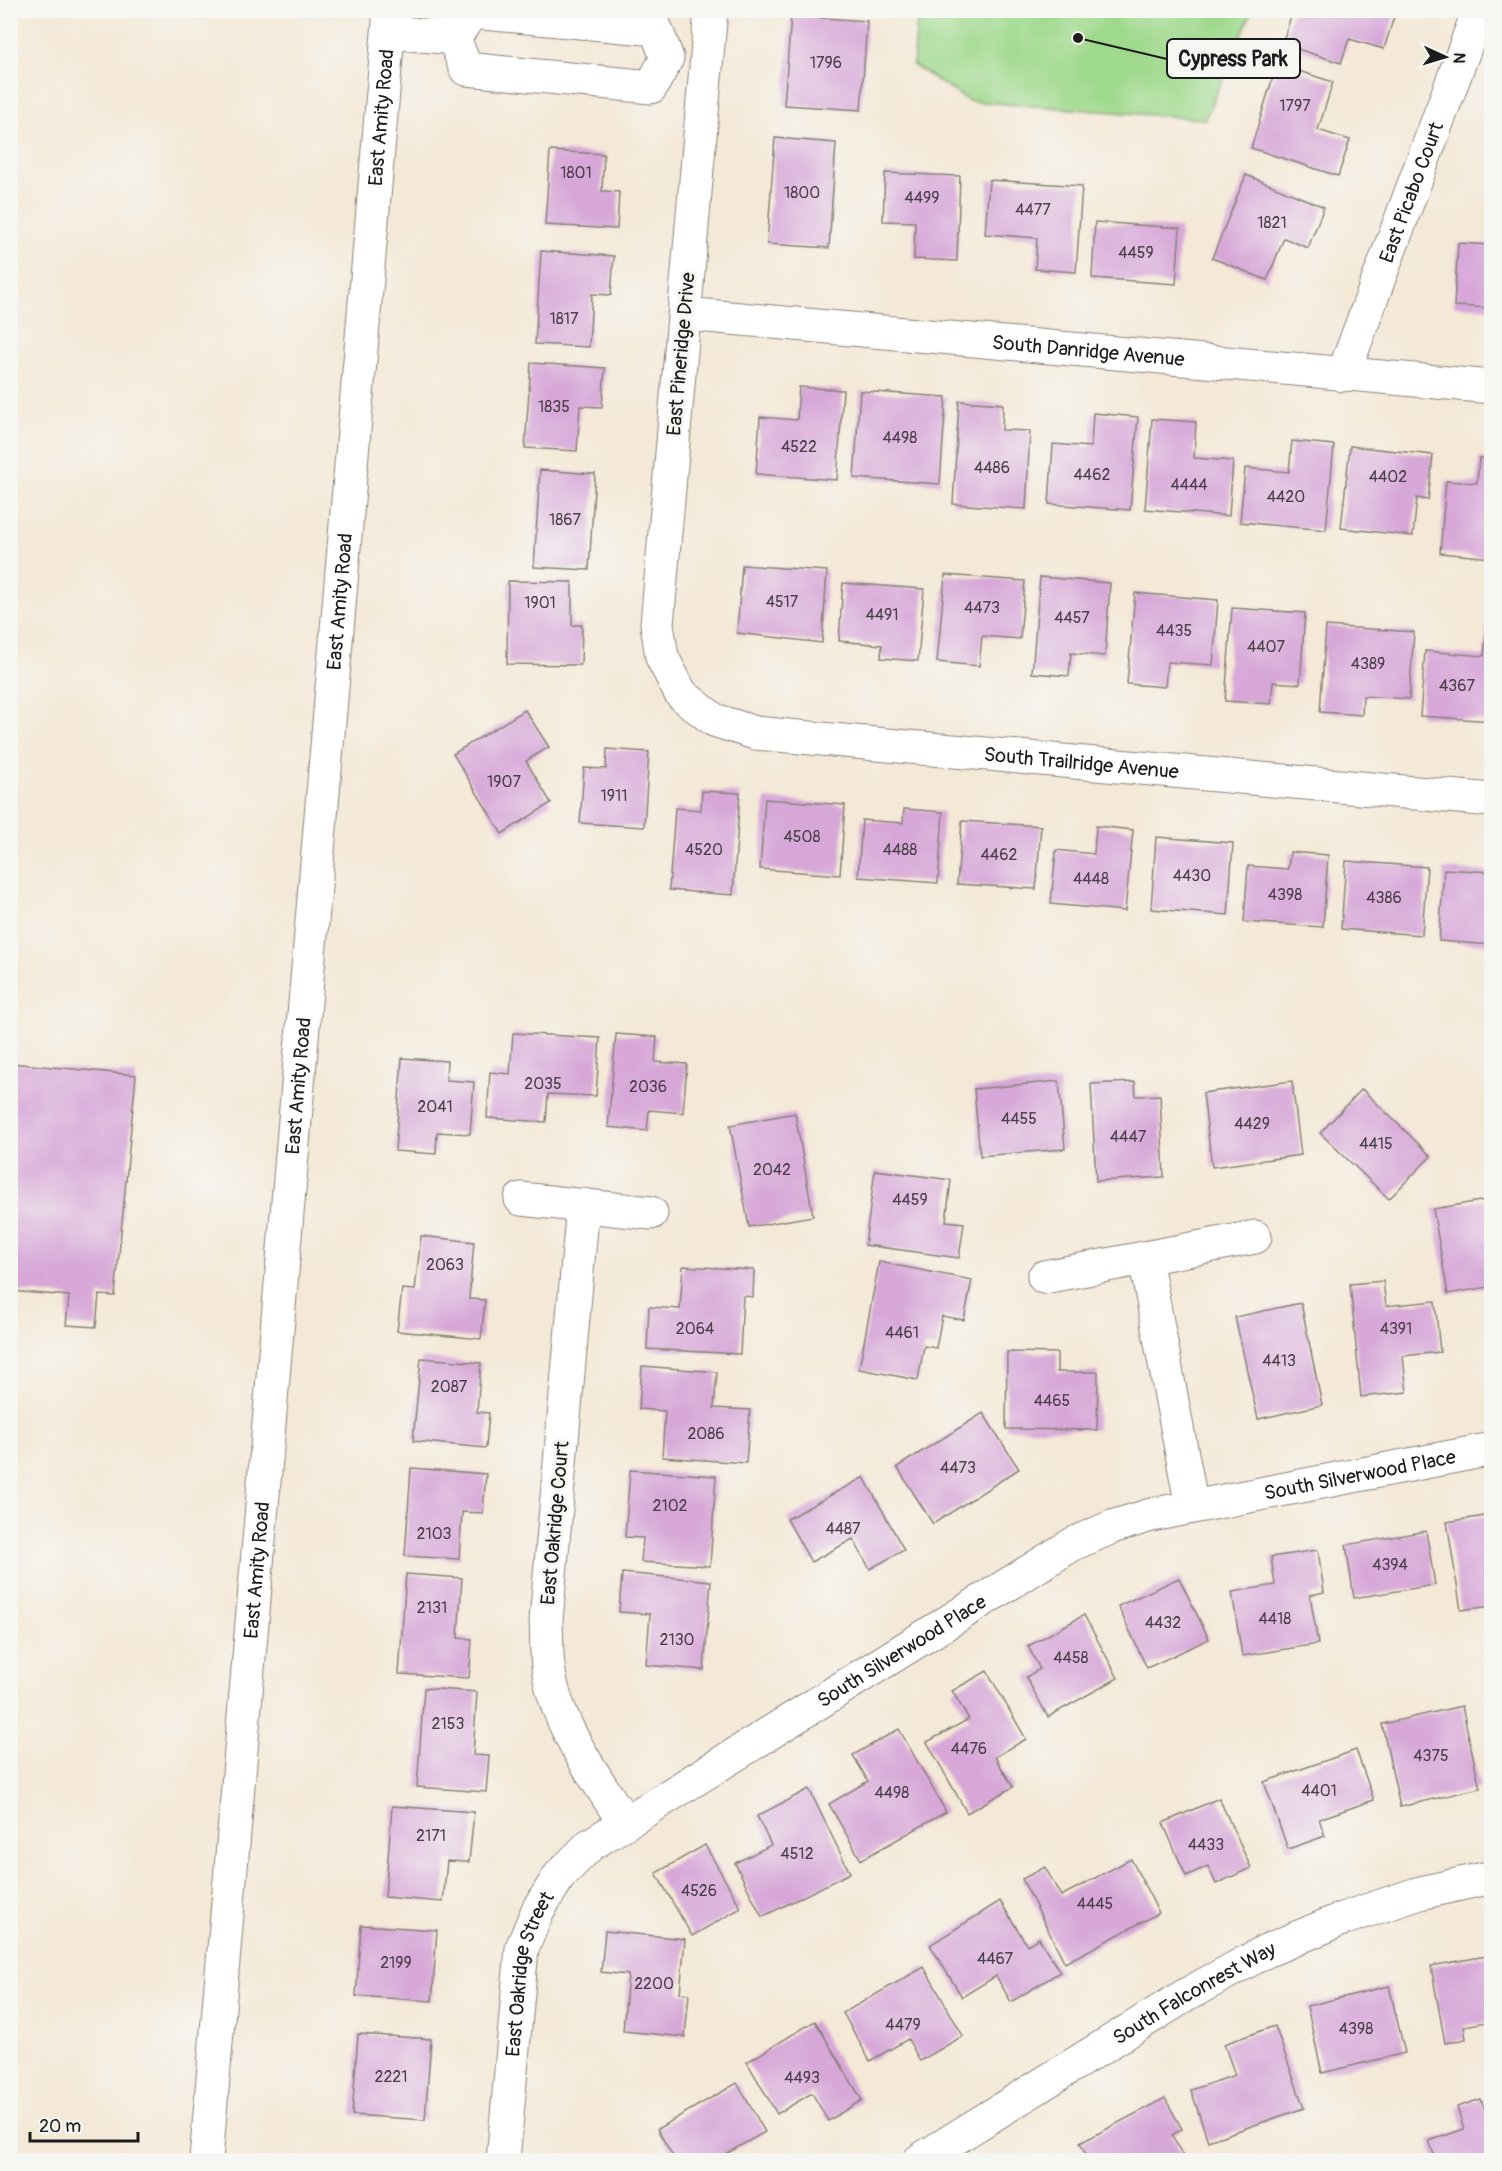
<svg xmlns="http://www.w3.org/2000/svg" width="1502" height="2171" viewBox="0 0 1502 2171" font-family="Pangolin,sans-serif">
<rect width="100%" height="100%" fill="#f6f6f2"/>
<filter id="ink" filterUnits="userSpaceOnUse"><feTurbulence type="fractalNoise" baseFrequency=".0167" numOctaves="2"/><feDisplacementMap in="SourceGraphic" scale="12" xChannelSelector="R" yChannelSelector="G"/><feConvolveMatrix kernelMatrix="1 2 1 2 8 2 1 2 1" color-interpolation-filters="sRGB"/></filter>
<filter id="wash" filterUnits="userSpaceOnUse"><feTurbulence type="fractalNoise" baseFrequency=".008" numOctaves="4" result="noise"/><feDisplacementMap in="SourceGraphic" scale="24" xChannelSelector="R" yChannelSelector="G"/><feGaussianBlur stdDeviation="1.35" result="paint"/><feColorMatrix in="noise" values="0 0 0 0 0 0 0 0 0 0 0 0 0 0 0 0 0 1.4 0 .05"/><feComposite in="paint" operator="in"/></filter>
<g filter="url(#wash)">
<rect width="100%" height="100%" fill="#f4e8d6"/>
<polygon fill="#9fd98c" stroke="#5e7a54" stroke-width="1.5" points="918,11 918,10 1252,11 1205,119 969,101 913,65"/>
<g id="blocks">
<g fill="#d7a7d8">
<polygon points="1293,10 1396,10 1384,49 1349,39 1341,63 1282,44"/>
<polygon points="791,16 867,21 861,110 784,105"/>
<polygon points="1277,64 1333,82 1318,130 1350,140 1338,176 1251,148"/>
<polygon points="775,138 836,143 829,248 767,244"/>
<polygon points="550,151 604,154 602,191 619,192 617,229 545,225"/>
<polygon points="885,173 960,176 957,261 914,259 915,222 883,221"/>
<polygon points="1246,175 1324,207 1308,248 1284,238 1267,280 1212,258"/>
<polygon points="989,180 1082,186 1076,272 1035,269 1037,238 985,234"/>
<polygon points="1095,222 1180,228 1176,284 1092,278"/>
<polygon points="1458,243 1492,245 1492,308 1454,306"/>
<polygon points="541,251 614,256 611,295 592,294 589,347 535,344"/>
<polygon points="531,363 605,368 602,407 580,406 577,451 525,448"/>
<polygon points="799,387 843,390 837,480 756,474 760,417 797,420"/>
<polygon points="860,391 946,397 940,484 854,478"/>
<polygon points="959,401 1003,404 1002,430 1030,431 1026,509 953,504"/>
<polygon points="1093,413 1138,417 1130,510 1049,504 1053,444 1091,447"/>
<polygon points="1152,419 1196,422 1194,458 1233,461 1229,516 1145,509"/>
<polygon points="1292,441 1334,445 1326,530 1240,522 1245,468 1289,472"/>
<polygon points="1350,446 1433,455 1428,500 1417,498 1413,536 1341,528"/>
<polygon points="1479,458 1492,459 1492,558 1440,553 1446,481 1477,483"/>
<polygon points="540,470 595,474 589,570 534,567"/>
<polygon points="742,565 827,571 822,643 737,633"/>
<polygon points="945,575 1025,581 1020,639 982,636 979,666 937,662"/>
<polygon points="1040,577 1110,583 1105,656 1071,653 1069,676 1032,673"/>
<polygon points="508,581 572,582 572,625 582,625 581,665 507,664"/>
<polygon points="843,583 924,589 918,661 881,658 882,645 839,641"/>
<polygon points="1135,593 1218,600 1213,665 1167,662 1165,687 1127,684"/>
<polygon points="1232,608 1305,613 1300,684 1273,682 1271,704 1225,701"/>
<polygon points="1487,624 1492,624 1492,721 1420,716 1425,651 1484,656"/>
<polygon points="1326,626 1414,632 1409,699 1363,696 1362,715 1320,712"/>
<polygon points="525,710 549,747 526,761 551,803 502,834 453,754"/>
<polygon points="607,749 649,752 644,827 580,823 584,768 606,769"/>
<polygon points="702,791 740,793 733,895 669,890 675,808 701,810"/>
<polygon points="765,799 845,805 840,875 760,869"/>
<polygon points="904,809 943,812 938,883 858,877 862,820 903,823"/>
<polygon points="962,821 1041,826 1036,889 957,884"/>
<polygon points="1096,826 1133,830 1125,911 1051,904 1056,850 1094,854"/>
<polygon points="1156,837 1233,843 1228,915 1151,909"/>
<polygon points="1290,852 1328,855 1323,927 1244,922 1248,866 1288,869"/>
<polygon points="1346,861 1427,867 1422,935 1341,929"/>
<polygon points="1444,869 1492,872 1492,945 1439,941"/>
<polygon points="513,1033 600,1038 596,1096 548,1094 546,1122 487,1118 490,1072 510,1074"/>
<polygon points="616,1034 657,1037 655,1062 687,1064 683,1113 649,1110 647,1131 608,1127"/>
<polygon points="402,1058 447,1061 446,1080 474,1082 470,1134 437,1132 436,1154 395,1151"/>
<polygon points="10,1063 136,1075 115,1296 99,1295 96,1327 66,1325 69,1296 10,1291"/>
<polygon points="1059,1081 1065,1149 980,1156 974,1089"/>
<polygon points="1292,1081 1301,1155 1212,1167 1203,1093"/>
<polygon points="1135,1082 1136,1096 1160,1095 1164,1177 1096,1181 1091,1084"/>
<polygon points="1362,1089 1431,1156 1389,1199 1320,1133"/>
<polygon points="795,1113 813,1216 749,1227 730,1125"/>
<polygon points="875,1170 951,1180 946,1221 964,1223 959,1258 865,1245"/>
<polygon points="1492,1199 1492,1270 1486,1271 1489,1287 1448,1294 1433,1209"/>
<polygon points="421,1236 474,1242 469,1299 485,1300 481,1339 397,1331 402,1289 415,1290"/>
<polygon points="879,1262 972,1280 964,1320 942,1316 936,1348 924,1346 918,1380 859,1369"/>
<polygon points="683,1266 754,1270 753,1297 743,1296 740,1354 647,1349 649,1307 680,1309"/>
<polygon points="1383,1281 1386,1306 1435,1301 1440,1352 1403,1356 1407,1392 1361,1397 1350,1284"/>
<polygon points="1301,1303 1322,1405 1258,1419 1235,1317"/>
<polygon points="1007,1352 1057,1353 1057,1372 1098,1372 1097,1430 1006,1429"/>
<polygon points="421,1358 481,1363 477,1412 489,1413 486,1448 413,1441"/>
<polygon points="642,1366 717,1372 714,1408 750,1410 746,1463 662,1457 665,1411 639,1409"/>
<polygon points="983,1413 1019,1469 933,1524 897,1467"/>
<polygon points="411,1468 486,1474 483,1513 462,1512 459,1559 405,1556"/>
<polygon points="630,1470 716,1476 710,1566 641,1562 643,1538 625,1537"/>
<polygon points="864,1477 904,1550 870,1569 853,1539 811,1562 787,1519"/>
<polygon points="1492,1515 1492,1606 1461,1610 1447,1522"/>
<polygon points="1426,1531 1435,1585 1354,1598 1346,1545"/>
<polygon points="1318,1550 1324,1592 1310,1595 1318,1644 1242,1656 1232,1592 1275,1585 1271,1557"/>
<polygon points="622,1573 711,1581 704,1670 646,1665 650,1614 619,1612"/>
<polygon points="406,1574 462,1578 458,1638 472,1639 469,1678 399,1674"/>
<polygon points="1179,1578 1209,1639 1147,1668 1118,1606"/>
<polygon points="1084,1615 1118,1678 1048,1717 1026,1677 1040,1669 1028,1646"/>
<polygon points="987,1671 1026,1739 995,1757 1013,1787 967,1813 927,1742 969,1719 952,1691"/>
<polygon points="424,1688 477,1692 473,1755 489,1756 486,1792 417,1787"/>
<polygon points="1462,1706 1480,1788 1400,1807 1382,1724"/>
<polygon points="1492,1711 1492,1739 1490,1739 1486,1712"/>
<polygon points="899,1729 946,1812 861,1860 829,1804 868,1781 853,1755"/>
<polygon points="1356,1750 1374,1800 1319,1819 1325,1836 1288,1849 1264,1782"/>
<polygon points="809,1789 850,1873 762,1917 735,1863 771,1845 757,1816"/>
<polygon points="1219,1798 1251,1868 1216,1884 1208,1866 1186,1876 1163,1823"/>
<polygon points="392,1806 474,1812 469,1862 447,1861 443,1902 385,1897"/>
<polygon points="705,1845 741,1908 692,1936 656,1873"/>
<polygon points="1131,1859 1159,1913 1065,1963 1022,1879 1045,1867 1061,1896"/>
<polygon points="1000,1901 1027,1945 1039,1938 1060,1972 1011,2002 996,1976 962,1997 930,1945"/>
<polygon points="361,1925 437,1930 432,2001 356,1996"/>
<polygon points="605,1931 685,1939 680,1993 689,1994 685,2037 623,2031 628,1975 601,1972"/>
<polygon points="1492,1955 1492,2021 1464,2026 1466,2039 1445,2043 1431,1966"/>
<polygon points="924,1967 963,2036 920,2061 908,2039 870,2061 843,2013"/>
<polygon points="1389,1986 1405,2053 1322,2073 1307,2006"/>
<polygon points="815,2021 862,2100 828,2121 812,2093 777,2114 747,2062"/>
<polygon points="1275,2026 1304,2108 1208,2141 1191,2090 1235,2075 1224,2044"/>
<polygon points="358,2034 431,2039 425,2120 352,2115"/>
<polygon points="737,2083 765,2132 722,2156 724,2160 675,2160 657,2129"/>
<polygon points="1165,2098 1182,2129 1172,2135 1185,2160 1089,2160 1080,2143"/>
<polygon points="1481,2099 1487,2117 1492,2115 1492,2160 1436,2160 1429,2141 1464,2129 1457,2107"/>
</g>
</g>
</g>
<g filter="url(#ink)">
<use href="#blocks" fill-opacity="0" stroke="#888279" stroke-width="1.5"/>
<g fill="none" stroke-linecap="round" stroke-linejoin="round">
<defs>
<g id="minor">
<path id="s1" d="M711 10 657 624 662 657 681 694 714 720 755 733 1492 800"/>
<polygon points="472,12 656,29 667,58 651,87 466,69 454,38"/>
<polyline points="389,32 454,38"/>
<path id="s2" d="M685 314 1492 387"/>
<path id="s3" d="M1343 375 1479 10"/>
<polyline points="521,1199 651,1213"/>
<path d="M583 1205 546 1620C547 1635 546 1651 548 1666 555 1724 594 1774 624 1822"/>
<polyline points="1145,1258 1192,1507"/>
<polyline points="1044,1277 1255,1237"/>
<path id="s4" d="M503 2160 522 1948 538 1910 560 1875 590 1845 1073 1544 1112 1527 1151 1515 1492 1449"/>
<path id="s5" d="M920 2160 1186 1995 1266 1951 1342 1919 1420 1893 1492 1877"/>
</g>
<g id="tertiary">
<path id="s6" d="M206 2160 390 10"/>
</g>
</defs>
<use href="#minor" stroke="#888279" stroke-width="35"/>
<use href="#tertiary" stroke="#888279" stroke-width="35"/>
<use href="#minor" stroke="#fff" stroke-width="33"/>
<use href="#tertiary" stroke="#fff" stroke-width="33"/>
</g>
</g>
<g text-anchor="middle" dominant-baseline="central" stroke-width="6" stroke-linejoin="round" paint-order="stroke">
<g font-size="16" fill="#4b3f4b">
<text x="826" y="63">1796</text>
<text x="1295" y="106">1797</text>
<text x="576" y="173">1801</text>
<text x="802" y="193">1800</text>
<text x="922" y="198">4499</text>
<text x="1033" y="210">4477</text>
<text x="1272" y="223">1821</text>
<text x="1136" y="253">4459</text>
<text x="564" y="319">1817</text>
<text x="554" y="407">1835</text>
<text x="900" y="438">4498</text>
<text x="799" y="447">4522</text>
<text x="992" y="468">4486</text>
<text x="1092" y="475">4462</text>
<text x="1388" y="477">4402</text>
<text x="1189" y="485">4444</text>
<text x="1286" y="497">4420</text>
<text x="565" y="520">1867</text>
<text x="782" y="602">4517</text>
<text x="540" y="603">1901</text>
<text x="982" y="608">4473</text>
<text x="882" y="615">4491</text>
<text x="1072" y="618">4457</text>
<text x="1174" y="631">4435</text>
<text x="1266" y="647">4407</text>
<text x="1368" y="664">4389</text>
<text x="1457" y="686">4367</text>
<text x="504" y="782">1907</text>
<text x="614" y="796">1911</text>
<text x="802" y="837">4508</text>
<text x="704" y="850">4520</text>
<text x="900" y="850">4488</text>
<text x="999" y="855">4462</text>
<text x="1192" y="876">4430</text>
<text x="1091" y="879">4448</text>
<text x="1285" y="895">4398</text>
<text x="1384" y="898">4386</text>
<text x="543" y="1084">2035</text>
<text x="648" y="1087">2036</text>
<text x="435" y="1107">2041</text>
<text x="1019" y="1119">4455</text>
<text x="1252" y="1124">4429</text>
<text x="1128" y="1137">4447</text>
<text x="1376" y="1144">4415</text>
<text x="772" y="1170">2042</text>
<text x="910" y="1200">4459</text>
<text x="445" y="1265">2063</text>
<text x="695" y="1329">2064</text>
<text x="1396" y="1329">4391</text>
<text x="902" y="1333">4461</text>
<text x="1279" y="1361">4413</text>
<text x="449" y="1387">2087</text>
<text x="1052" y="1401">4465</text>
<text x="706" y="1434">2086</text>
<text x="958" y="1468">4473</text>
<text x="670" y="1506">2102</text>
<text x="843" y="1529">4487</text>
<text x="434" y="1534">2103</text>
<text x="1390" y="1565">4394</text>
<text x="432" y="1608">2131</text>
<text x="1275" y="1619">4418</text>
<text x="1163" y="1623">4432</text>
<text x="677" y="1640">2130</text>
<text x="1071" y="1658">4458</text>
<text x="448" y="1724">2153</text>
<text x="969" y="1749">4476</text>
<text x="1431" y="1756">4375</text>
<text x="1319" y="1791">4401</text>
<text x="892" y="1793">4498</text>
<text x="431" y="1836">2171</text>
<text x="1206" y="1845">4433</text>
<text x="797" y="1854">4512</text>
<text x="699" y="1891">4526</text>
<text x="1095" y="1904">4445</text>
<text x="995" y="1959">4467</text>
<text x="396" y="1963">2199</text>
<text x="654" y="1984">2200</text>
<text x="903" y="2025">4479</text>
<text x="1356" y="2029">4398</text>
<text x="391" y="2077">2221</text>
<text x="802" y="2078">4493</text>
</g>
<g font-size="20" fill="#1c1c1c" stroke="#f6f6f2">
<text stroke="none"><textPath href="#s6" startOffset="2050">East Amity Road</textPath></text>
<text stroke="none"><textPath href="#s3" startOffset="195">East Picabo Court</textPath></text>
<text stroke="none"><textPath href="#s2" startOffset="405">South Danridge Avenue</textPath></text>
<text transform="translate(681 354) rotate(-85)">East Pineridge Drive</text>
<text stroke="none"><textPath href="#s6" startOffset="1564">East Amity Road</textPath></text>
<text stroke="none"><textPath href="#s1" startOffset="1104">South Trailridge Avenue</textPath></text>
<text stroke="none"><textPath href="#s6" startOffset="1078">East Amity Road</textPath></text>
<text stroke="none"><textPath href="#s4" startOffset="1203">South Silverwood Place</textPath></text>
<text transform="translate(555 1523) rotate(-85)">East Oakridge Court</text>
<text stroke="none"><textPath href="#s6" startOffset="592">East Amity Road</textPath></text>
<text stroke="none"><textPath href="#s4" startOffset="705">South Silverwood Place</textPath></text>
<text stroke="none"><textPath href="#s4" startOffset="189">East Oakridge Street</textPath></text>
<text stroke="none"><textPath href="#s5" startOffset="321">South Falconrest Way</textPath></text>
</g>
</g>
<path fill="none" stroke="#1c1c1c" stroke-width="2" d="M1078 38L1167 59"/>
<circle fill="#1c1c1c" stroke="#f6f6f2" stroke-width="2" cx="1078" cy="38" r="6"/>
<rect fill="#f6f6f2" stroke="#1c1c1c" stroke-width="2" x="1167" y="39" width="133" height="39" rx="6"/>
<g font-size="21" text-anchor="middle" font-weight="bold" fill="#1c1c1c">
<text x="1233" y="66">Cypress Park</text>
</g>
<rect width="1502" height="2171" fill="none" stroke="#f6f6f2" stroke-width="36"/>
<g transform="translate(1445 57) rotate(94)" stroke="#f6f6f2" stroke-width="4.5" paint-order="stroke">
<path d="M0-4.5L10 22L0 15L-10 22Z" fill="#1c1c1c"/>
<text y="-9" font-size="16" font-weight="bold" text-anchor="middle" fill="#1c1c1c">N</text>
</g>
<path d="M30 2132v9h108v-9" fill="none" stroke="#1c1c1c" stroke-width="3"/>
<text x="39" y="2132" font-size="18" fill="#1c1c1c" stroke="#f6f6f2" stroke-width="4.5" paint-order="stroke">20 m</text>
</svg>
